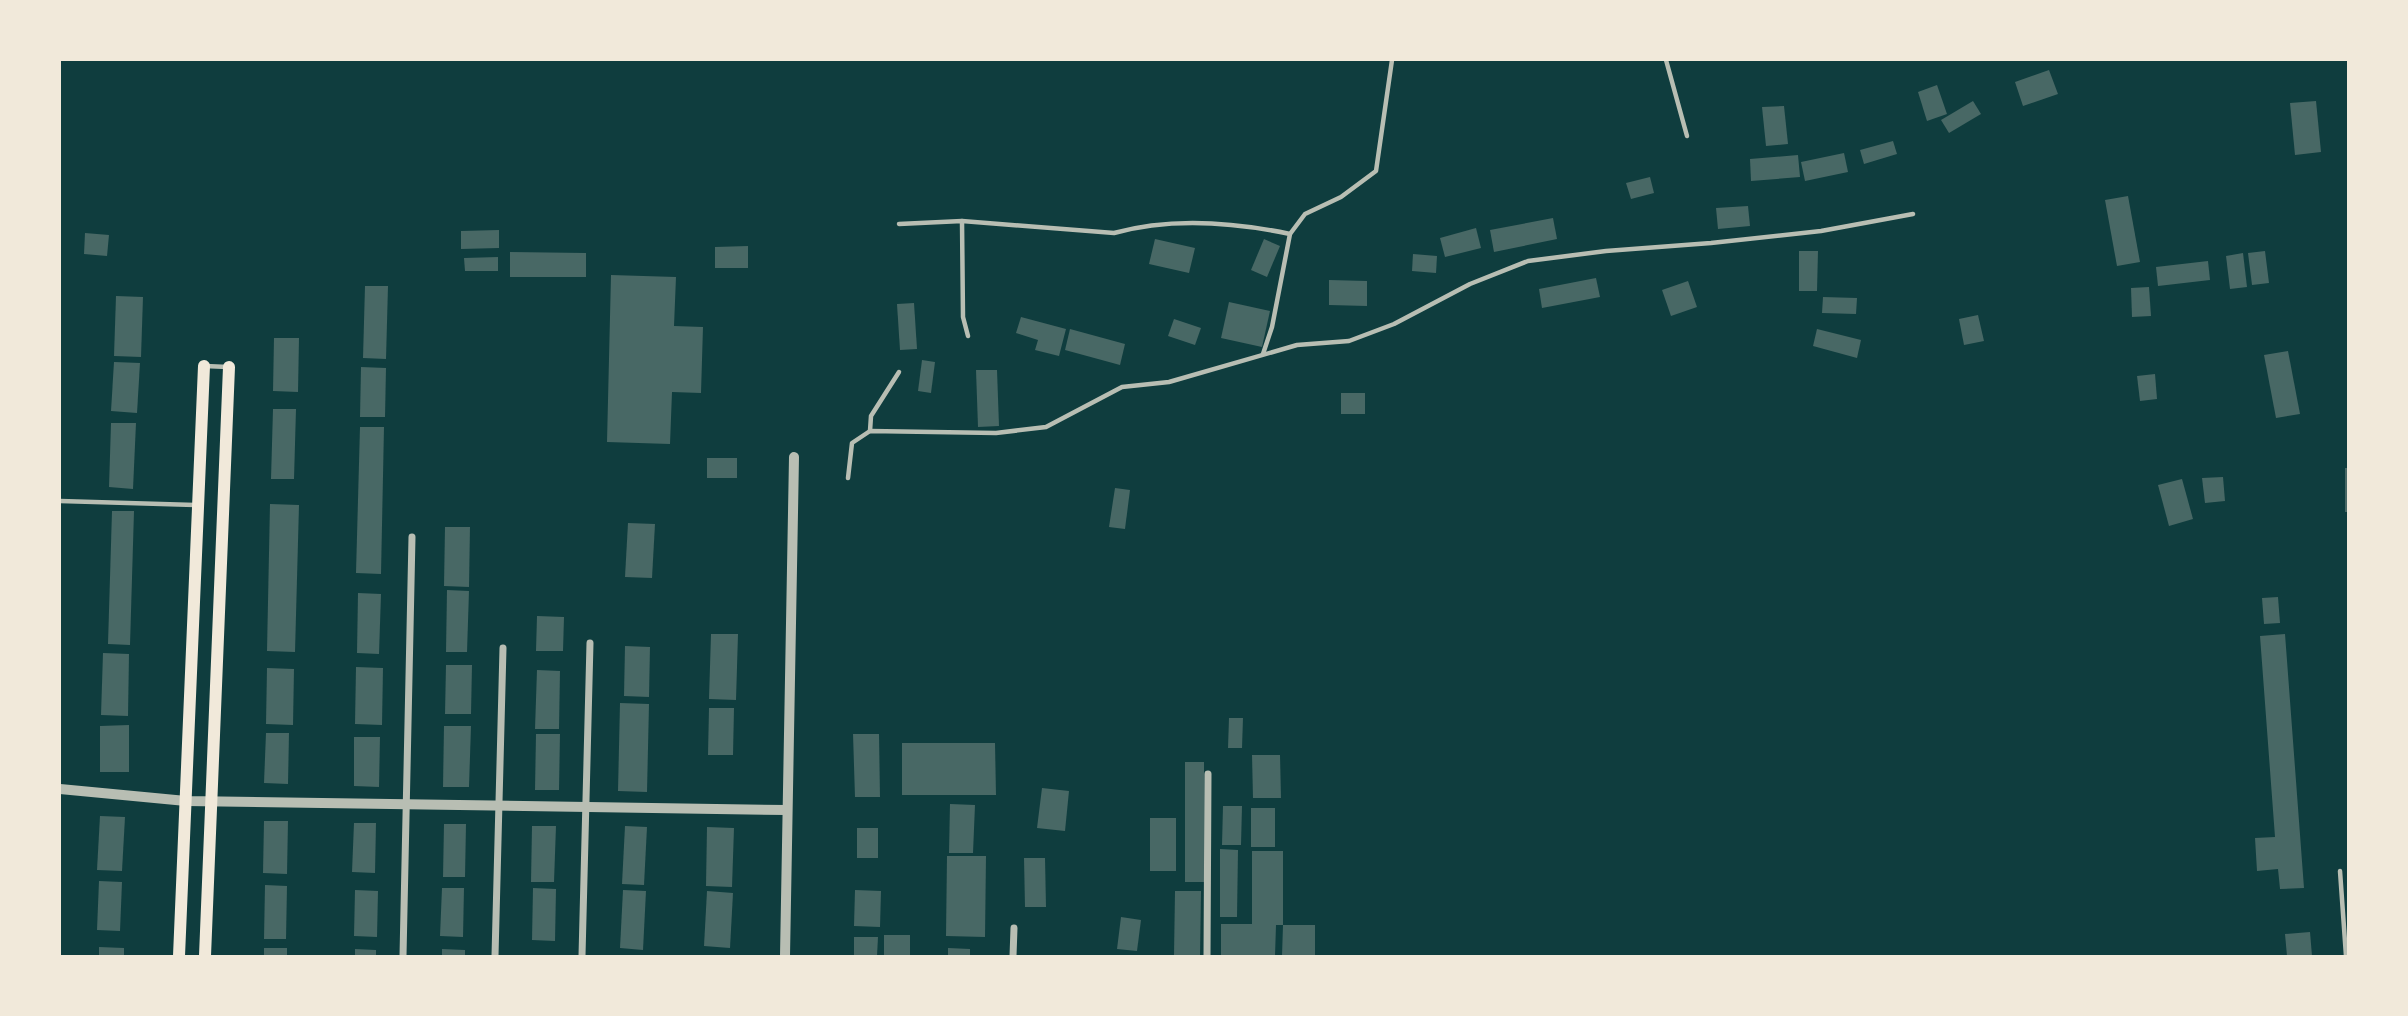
<svg xmlns="http://www.w3.org/2000/svg" width="2408" height="1016" viewBox="0 0 2408 1016" font-family="'Titillium Web',sans-serif">
<rect width="100%" height="100%" fill="#0f3d3e"/>
<g fill="#486865">
<polygon points="2049,70 2058,94 2023,106 2015,82"/>
<polygon points="1937,85 1947,114 1927,121 1918,92"/>
<polygon points="1973,101 1981,114 1949,133 1941,120"/>
<polygon points="2316,101 2321,152 2295,155 2290,103"/>
<polygon points="1784,106 1788,144 1766,146 1762,107"/>
<polygon points="1893,141 1897,154 1864,164 1860,150"/>
<polygon points="1844,153 1848,172 1805,181 1801,162"/>
<polygon points="1798,155 1800,177 1751,181 1750,159"/>
<polygon points="1650,177 1654,193 1631,199 1626,183"/>
<polygon points="2128,196 2140,262 2117,266 2105,200"/>
<polygon points="1748,206 1750,226 1718,229 1716,208"/>
<polygon points="1553,218 1557,239 1494,252 1490,230"/>
<polygon points="1476,228 1481,248 1445,257 1440,238"/>
<polygon points="499,230 499,248 461,249 461,231"/>
<polygon points="85,233 109,235 107,256 84,254"/>
<polygon points="1155,239 1195,248 1189,273 1149,264"/>
<polygon points="1264,239 1280,246 1267,277 1251,270"/>
<polygon points="748,246 748,268 715,268 715,247"/>
<polygon points="1799,251 1818,251 1817,291 1799,291"/>
<polygon points="2265,251 2269,283 2252,285 2248,253"/>
<polygon points="510,252 586,253 586,277 510,277"/>
<polygon points="2243,253 2247,287 2230,289 2226,256"/>
<polygon points="1413,254 1437,256 1436,273 1412,271"/>
<polygon points="498,257 498,271 465,271 464,258"/>
<polygon points="2208,261 2210,280 2158,286 2156,267"/>
<polygon points="611,275 676,277 674,326 703,327 701,393 672,392 670,444 607,442"/>
<polygon points="1596,278 1600,297 1542,308 1539,289"/>
<polygon points="1329,280 1367,281 1367,306 1329,305"/>
<polygon points="1688,281 1697,307 1671,316 1662,290"/>
<polygon points="365,286 388,286 386,359 363,358"/>
<polygon points="2149,287 2151,316 2132,317 2131,288"/>
<polygon points="116,296 143,297 141,357 114,356"/>
<polygon points="1823,297 1857,298 1856,314 1822,313"/>
<polygon points="1229,302 1270,311 1262,347 1221,338"/>
<polygon points="914,303 917,349 900,350 897,304"/>
<polygon points="1978,315 1984,341 1964,345 1959,319"/>
<polygon points="1021,317 1066,329 1059,356 1035,350 1038,340 1016,333"/>
<polygon points="1174,319 1201,328 1195,345 1168,336"/>
<polygon points="1070,329 1125,344 1120,365 1065,350"/>
<polygon points="1817,329 1861,340 1857,358 1813,346"/>
<polygon points="274,338 299,338 298,392 273,391"/>
<polygon points="2288,351 2300,414 2276,418 2264,355"/>
<polygon points="922,360 935,362 931,393 918,391"/>
<polygon points="114,362 140,363 137,413 111,411"/>
<polygon points="361,367 386,368 385,417 360,417"/>
<polygon points="976,370 997,370 999,426 978,427"/>
<polygon points="2155,374 2157,399 2140,401 2137,376"/>
<rect x="1341" y="393" width="24" height="21"/>
<polygon points="273,409 296,409 294,479 271,479"/>
<polygon points="111,423 136,423 133,489 109,487"/>
<polygon points="360,427 384,427 381,574 356,573"/>
<rect x="707" y="458" width="30" height="20"/>
<rect x="2345" y="468" width="3" height="44"/>
<polygon points="2223,477 2225,501 2205,503 2202,478"/>
<polygon points="2182,479 2193,519 2169,526 2158,485"/>
<polygon points="1115,488 1130,490 1125,529 1109,527"/>
<polygon points="270,504 299,505 295,652 267,651"/>
<polygon points="112,511 134,511 130,645 108,644"/>
<polygon points="628,523 655,524 652,578 625,577"/>
<polygon points="445,527 470,527 469,587 444,586"/>
<polygon points="447,590 469,591 467,652 446,652"/>
<polygon points="358,593 381,594 379,654 357,653"/>
<polygon points="2278,597 2280,623 2264,624 2262,598"/>
<polygon points="537,616 564,617 563,651 536,651"/>
<polygon points="711,634 738,634 736,700 709,699"/>
<polygon points="2285,634 2304,888 2280,889 2278,869 2257,871 2255,838 2275,837 2260,636"/>
<polygon points="625,646 650,647 649,697 624,696"/>
<polygon points="103,653 129,654 128,716 101,715"/>
<polygon points="446,665 472,665 471,714 445,714"/>
<polygon points="356,667 383,668 382,725 355,724"/>
<polygon points="267,668 294,669 293,725 266,724"/>
<polygon points="537,670 560,671 559,729 535,729"/>
<polygon points="620,703 649,704 647,792 618,791"/>
<polygon points="709,708 734,708 733,755 708,755"/>
<polygon points="1229,718 1243,718 1242,748 1228,748"/>
<polygon points="129,725 129,772 100,772 100,726"/>
<polygon points="444,726 471,726 469,787 443,787"/>
<polygon points="266,733 289,733 288,784 264,783"/>
<polygon points="536,734 560,734 559,790 535,790"/>
<polygon points="853,734 879,734 880,797 855,797"/>
<polygon points="354,737 380,737 379,787 354,786"/>
<polygon points="902,743 995,743 996,795 902,795"/>
<polygon points="1252,755 1280,755 1281,798 1253,798"/>
<rect x="1185" y="762" width="19" height="120"/>
<polygon points="1042,788 1069,791 1065,831 1037,828"/>
<polygon points="950,804 975,805 973,853 949,853"/>
<polygon points="1223,806 1242,806 1241,845 1222,845"/>
<rect x="1251" y="808" width="24" height="39"/>
<polygon points="100,816 125,817 122,871 97,870"/>
<rect x="1150" y="818" width="26" height="53"/>
<polygon points="264,821 288,821 287,874 263,873"/>
<polygon points="354,823 376,823 375,873 352,872"/>
<polygon points="444,824 466,824 465,877 443,877"/>
<polygon points="532,826 556,826 554,882 531,882"/>
<polygon points="625,826 647,827 644,885 622,884"/>
<polygon points="707,827 734,828 732,887 706,886"/>
<rect x="857" y="828" width="21" height="30"/>
<polygon points="1220,849 1238,850 1237,917 1220,917"/>
<polygon points="1252,851 1283,851 1283,925 1315,925 1315,956 1282,956 1283,925 1276,925 1275,956 1221,956 1221,924 1252,924"/>
<polygon points="947,856 986,856 985,937 946,936"/>
<polygon points="1024,858 1045,858 1046,907 1025,907"/>
<polygon points="99,881 122,882 120,931 97,930"/>
<polygon points="265,885 287,886 286,939 264,939"/>
<polygon points="442,888 464,888 463,937 440,936"/>
<polygon points="533,888 556,889 555,941 532,940"/>
<polygon points="355,890 378,891 377,937 354,936"/>
<polygon points="623,890 646,891 643,950 620,948"/>
<polygon points="855,890 881,891 880,927 854,926"/>
<polygon points="707,891 733,893 730,948 704,946"/>
<polygon points="1175,891 1201,891 1200,956 1174,956"/>
<polygon points="1121,917 1141,920 1137,951 1117,949"/>
<polygon points="2310,932 2312,956 2287,956 2285,934"/>
<rect x="884" y="935" width="26" height="21"/>
<polygon points="854,937 878,937 877,956 854,956"/>
<polygon points="99,947 124,948 124,956 99,956"/>
<rect x="264" y="948" width="23" height="8"/>
<polygon points="948,948 970,949 970,956 948,956"/>
<polygon points="355,949 376,950 376,956 355,956"/>
<polygon points="442,949 465,950 465,956 442,956"/>
</g>
<g fill="none" stroke-linecap="round" stroke-linejoin="round">
<g stroke="#b8beb3" stroke-width="4.5">
<polyline points="1666,60 1687,136"/>
<polyline points="962,221 963,317 968,336"/>
<path d="M899 224 962 221 1114 233C1171 217 1233 222 1290 234"/>
<polyline points="1263,354 1272,327 1290,234 1305,214 1341,197 1376,171 1392,60"/>
<polyline points="205,366 228,367"/>
<polyline points="870,431 871,416 899,372"/>
<polyline points="848,478 852,443 870,431 996,433 1046,427 1122,387 1169,382 1297,345 1349,341 1394,324 1470,284 1528,261 1606,251 1711,243 1821,231 1913,214"/>
<polyline points="60,501 195,505"/>
<polyline points="2340,871 2346,956"/>
</g>
<g stroke="#b8beb3" stroke-width="7">
<polyline points="403,956 412,537"/>
<polyline points="495,956 503,648"/>
<polyline points="582,956 590,643"/>
<polyline points="1013,956 1014,928"/>
<polyline points="1207,956 1208,774"/>
</g>
<g stroke="#b8beb3" stroke-width="10">
<polyline points="60,789 186,801 787,810"/>
<polyline points="785,956 794,457"/>
</g>
<g stroke="#f1e9da" stroke-width="12">
<polyline points="179,956 204,366"/>
<polyline points="205,956 229,367"/>
</g>
</g>
<rect width="2408" height="1016" fill="none" stroke="#f1e9da" stroke-width="122"/>
</svg>
